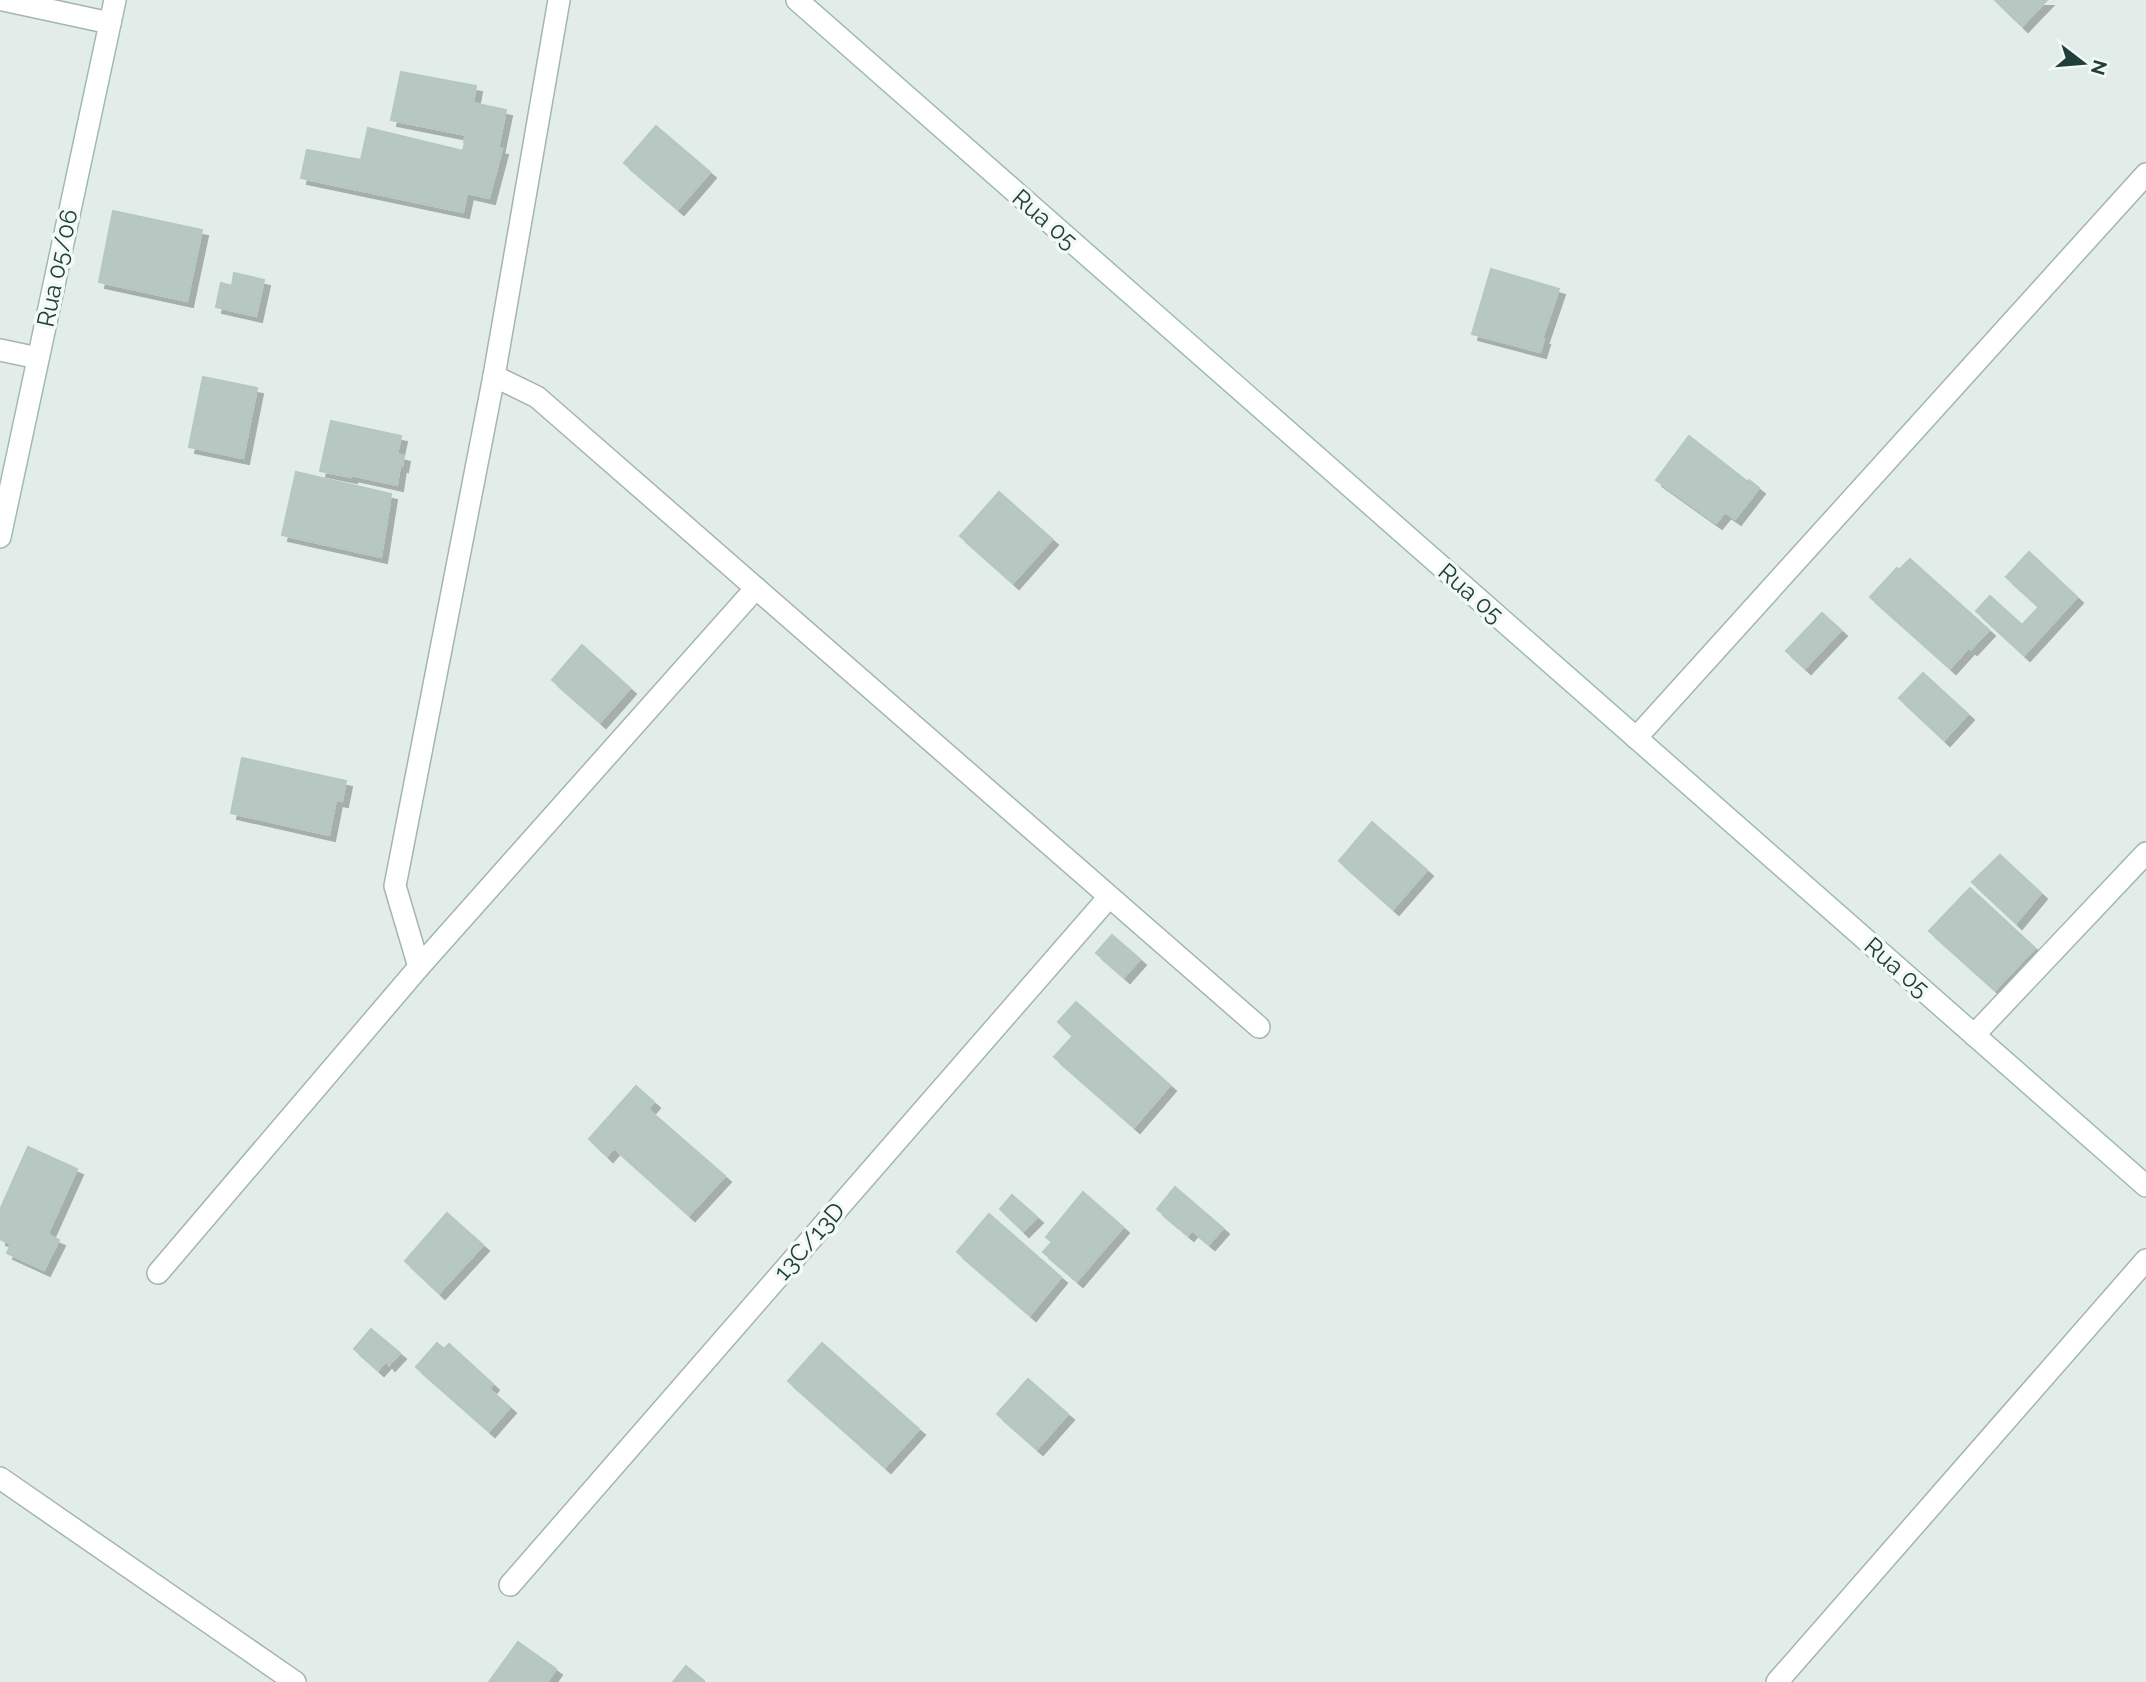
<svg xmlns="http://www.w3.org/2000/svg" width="2146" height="1682" viewBox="0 0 2146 1682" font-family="Raleway,sans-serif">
<defs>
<filter id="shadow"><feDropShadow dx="6" dy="6" stdDeviation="0" flood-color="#0004"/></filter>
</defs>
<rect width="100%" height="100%" fill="#e2ede9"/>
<g fill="#b7c8c2" stroke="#b4c7c1" stroke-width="2" filter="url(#shadow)">
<polygon points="1995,0 2047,0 2022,26"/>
<polygon points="401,72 476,86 473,103 506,110 498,149 464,142 466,135 391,120"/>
<polygon points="656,126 710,172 678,209 624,163"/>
<polygon points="368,128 463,151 465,142 502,149 489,198 467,193 463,212 301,178 307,150 361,160"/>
<polygon points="113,211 202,230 187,301 99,282"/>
<polygon points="1491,269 1559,289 1542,339 1544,339 1540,352 1472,334"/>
<polygon points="234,273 264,280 256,316 216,307 221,283 232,286"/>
<polygon points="203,377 257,388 243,458 189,447"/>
<polygon points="331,421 401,436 397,454 404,456 402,466 400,465 397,485 351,475 351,477 320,471"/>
<polygon points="1689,436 1748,482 1749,480 1759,488 1735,519 1725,512 1716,523 1656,480"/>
<polygon points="296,472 391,494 381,557 282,535"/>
<polygon points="999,492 1052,539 1013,583 960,536"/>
<polygon points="2029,552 2077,597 2024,655 1976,611 1990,596 2022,625 2039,607 2006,577"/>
<polygon points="1910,559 1989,630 1971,649 1969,647 1950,668 1870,597 1897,568 1899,570"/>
<polygon points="1822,613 1841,630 1805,668 1786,651"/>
<polygon points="582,645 630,688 600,722 552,680"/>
<polygon points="1923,673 1968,714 1944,740 1899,698"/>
<polygon points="242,758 346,781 342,801 336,800 329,835 231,813"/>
<polygon points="1372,822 1427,870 1393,909 1339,861"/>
<polygon points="2000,855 2041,893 2016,923 1972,882"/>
<polygon points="1970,888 2035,948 1995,990 1929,931"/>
<polygon points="1112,935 1140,959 1124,977 1096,953"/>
<polygon points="1076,1002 1170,1085 1134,1127 1054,1057 1073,1036 1058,1022"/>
<polygon points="636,1086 654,1102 648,1109 725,1176 689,1215 614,1148 607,1156 589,1139"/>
<polygon points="28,1147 77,1169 49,1231 48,1235 59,1240 44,1270 7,1253 11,1244 0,1239 0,1210"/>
<polygon points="1175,1187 1223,1228 1209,1244 1192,1230 1188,1235 1157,1209"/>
<polygon points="1083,1192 1123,1227 1077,1281 1043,1252 1052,1242 1046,1237"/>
<polygon points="1012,1195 1037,1217 1023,1231 1000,1209"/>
<polygon points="447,1213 483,1245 439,1293 405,1261"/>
<polygon points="989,1214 1061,1277 1030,1315 957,1252"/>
<polygon points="371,1329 400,1353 389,1365 386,1361 378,1370 354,1349"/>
<polygon points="437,1343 444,1349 449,1344 493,1384 489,1389 510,1407 489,1431 416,1367"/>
<polygon points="822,1343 919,1429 885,1467 788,1381"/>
<polygon points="1028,1379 1068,1414 1037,1449 997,1414"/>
<polygon points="518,1642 556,1669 547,1682 489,1682"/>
<polygon points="686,1666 704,1681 704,1682 673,1682"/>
</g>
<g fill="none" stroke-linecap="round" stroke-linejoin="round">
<defs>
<g id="street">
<polyline points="3,0 110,23"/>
<polyline points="0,350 38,358"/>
<polyline points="494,376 537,397 1259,1027"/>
<polyline points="1636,738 2146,174"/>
<polyline points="419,967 395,886 494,376 559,0"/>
<polyline points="1974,1035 2146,853"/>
<polyline points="158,1273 419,967 756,588"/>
<polyline points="0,1478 295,1682"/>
<polyline points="510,1585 1109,897"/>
<polyline points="1777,1682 2146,1260"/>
</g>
<g id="secondary">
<polyline points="797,0 2146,1186"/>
<polyline points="0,537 115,0"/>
</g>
</defs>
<use href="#street" stroke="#a4b5b1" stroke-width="24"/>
<use href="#secondary" stroke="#9fbab2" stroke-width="24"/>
<use href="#street" stroke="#fff" stroke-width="21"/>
<use href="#secondary" stroke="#fff" stroke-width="21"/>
</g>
<g text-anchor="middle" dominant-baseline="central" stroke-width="7" stroke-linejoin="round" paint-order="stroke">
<g font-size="24" fill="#203f39" stroke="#f3f9f6">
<text transform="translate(1045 219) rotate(41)">Rua 05</text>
<text transform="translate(57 268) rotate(-78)">Rua 05/06</text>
<text transform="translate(1471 593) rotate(41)">Rua 05</text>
<text transform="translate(1897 967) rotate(41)">Rua 05</text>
<text transform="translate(809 1241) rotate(-49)">13C/13D</text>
</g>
</g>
<g transform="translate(2083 63) rotate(106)" stroke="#f3f9f6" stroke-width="5" paint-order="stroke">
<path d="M0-5L12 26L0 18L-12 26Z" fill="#203f39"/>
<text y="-10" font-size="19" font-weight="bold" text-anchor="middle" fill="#203f39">N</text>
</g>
</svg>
